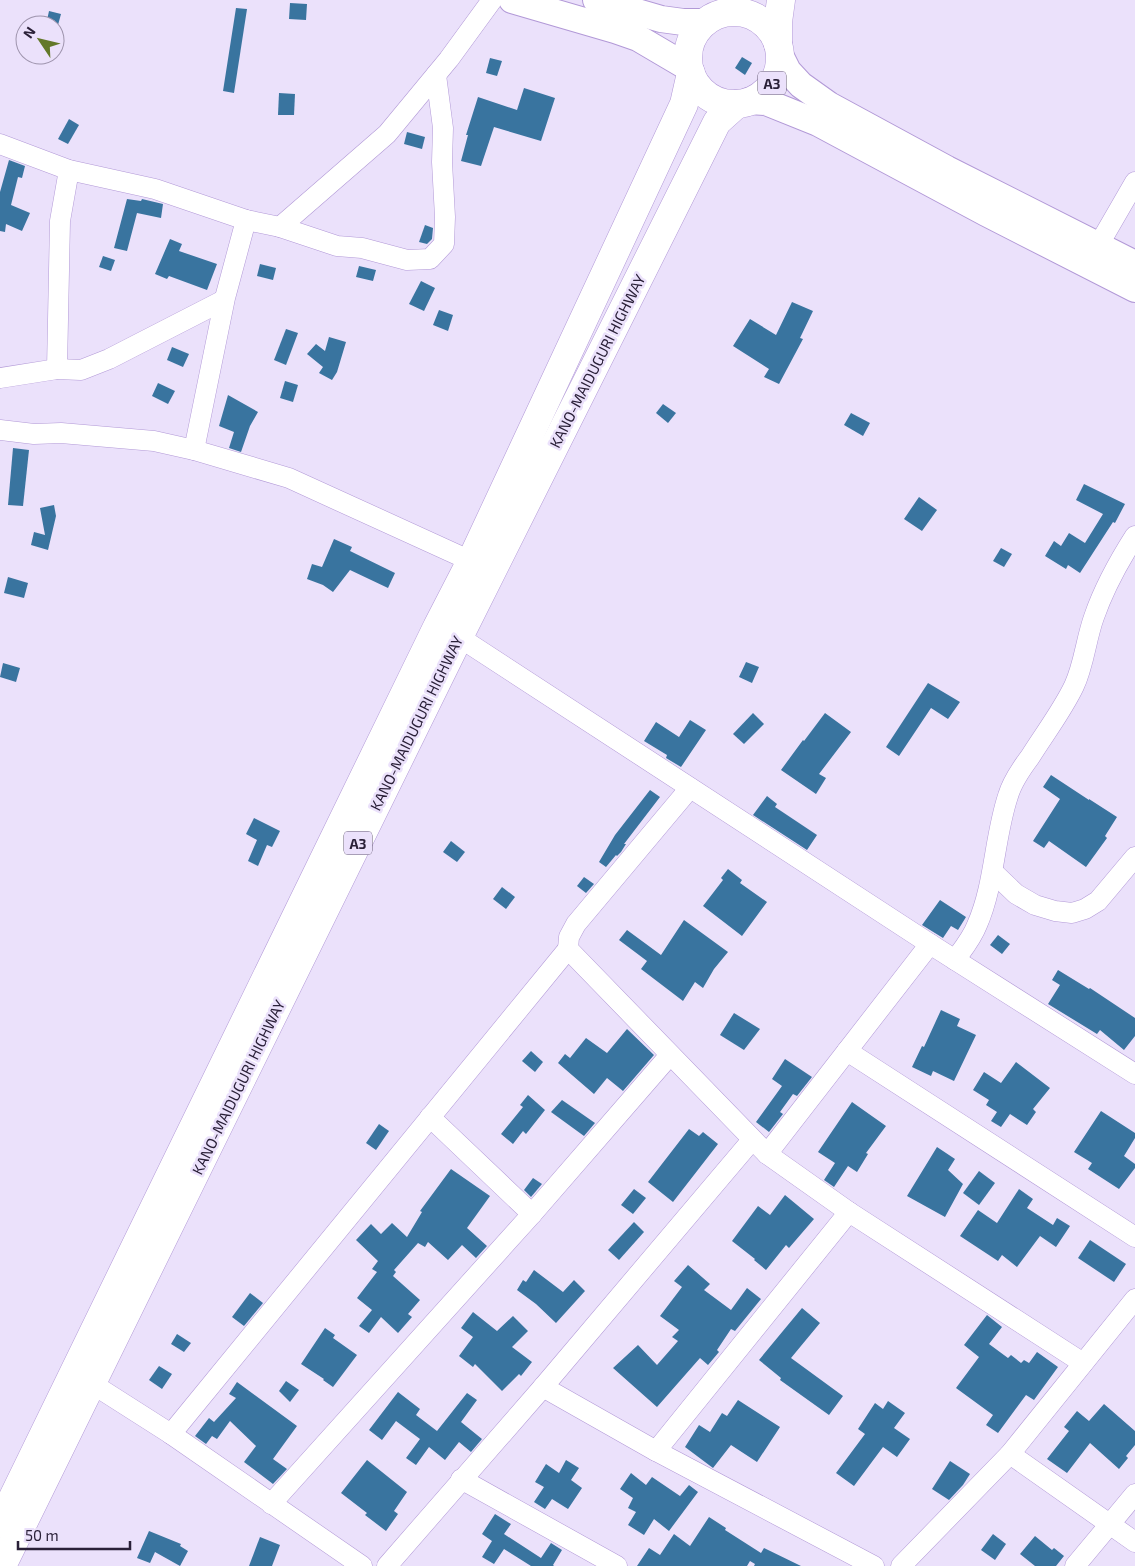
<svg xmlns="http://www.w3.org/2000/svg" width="1135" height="1566" viewBox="0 0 1135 1566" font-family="'Exo 2',sans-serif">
<rect width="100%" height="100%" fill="#ebe1fb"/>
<g fill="#39749f">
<polygon points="290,3 307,4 306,20 289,19"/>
<polygon points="236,8 247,9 234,93 223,91"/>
<polygon points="49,11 61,14 58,25 46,25"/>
<polygon points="742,57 752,63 745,75 735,68"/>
<polygon points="490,58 502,61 497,76 486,73"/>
<polygon points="524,88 555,98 541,141 494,127 481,166 461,161 468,135 466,135 478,97 517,110"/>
<polygon points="279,93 295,94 294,115 278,115"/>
<polygon points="69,119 79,125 68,144 58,139"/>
<polygon points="407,132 425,137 422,149 404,144"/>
<polygon points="9,160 25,166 22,178 18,177 11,205 30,213 22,231 6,224 5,232 0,231 0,192"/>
<polygon points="127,199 141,201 142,199 163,204 161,218 137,213 127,251 114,248"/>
<polygon points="425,225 433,228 432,239 427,244 419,242"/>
<polygon points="170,239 182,244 179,251 217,264 207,290 169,276 167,279 155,274"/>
<polygon points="103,256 115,260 111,271 99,267"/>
<polygon points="260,264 276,268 273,280 257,276"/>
<polygon points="359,266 376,270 373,281 356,277"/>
<polygon points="421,281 435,288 424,311 409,304"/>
<polygon points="792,302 813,311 800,338 803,339 779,384 764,377 769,369 733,346 750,319 776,335"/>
<polygon points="439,310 453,315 448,331 433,325"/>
<polygon points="286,329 298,333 286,365 274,360"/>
<polygon points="329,337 346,342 337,372 332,380 319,373 323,367 307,354 316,344 325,351"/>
<polygon points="172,347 189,354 183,367 167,360"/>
<polygon points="285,381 298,385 293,402 280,398"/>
<polygon points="158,383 175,391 168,404 152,396"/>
<polygon points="228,395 258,412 250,426 241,452 229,448 234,432 219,426"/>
<polygon points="663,404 676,413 668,423 656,413"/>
<polygon points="851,413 870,423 863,436 844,425"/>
<polygon points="13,448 29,450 23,506 8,505"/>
<polygon points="1084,484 1125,504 1115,523 1113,522 1080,573 1068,565 1066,569 1045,556 1054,541 1061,546 1069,533 1085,543 1103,514 1076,500"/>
<polygon points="919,497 937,510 922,531 904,519"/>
<polygon points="54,505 56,516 48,550 31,545 34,532 45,535 40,508"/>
<polygon points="334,539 352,547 350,551 395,573 388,588 350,570 333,592 323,585 307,579 312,564 322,567"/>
<polygon points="1001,548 1012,554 1004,567 993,561"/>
<polygon points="8,577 28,583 24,598 4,593"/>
<polygon points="746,662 759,667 752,683 739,677"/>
<polygon points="3,663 20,668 16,682 0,677"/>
<polygon points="928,683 960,702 948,719 931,708 899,756 886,747"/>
<polygon points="753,713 764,724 744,744 733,734"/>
<polygon points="825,713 851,732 819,774 826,778 816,794 781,770 803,740 804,741"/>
<polygon points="690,720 706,730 681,767 666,758 667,755 644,741 656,722 679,737"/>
<polygon points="1051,775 1089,800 1089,799 1117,817 1105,836 1107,838 1086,867 1049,841 1044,848 1033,841 1060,799 1043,787"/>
<polygon points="650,790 660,797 624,844 626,844 621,852 617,856 616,855 606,867 599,862 615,835"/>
<polygon points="767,796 777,804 775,807 817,835 807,850 753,815"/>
<polygon points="254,818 280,831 272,847 267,845 258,866 248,861 257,840 246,834"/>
<polygon points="451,841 465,852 457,862 443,852"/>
<polygon points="728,869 742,880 740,883 767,902 742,936 703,906 723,880 721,878"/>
<polygon points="584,877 594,884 586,893 577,886"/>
<polygon points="502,887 515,897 506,909 493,899"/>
<polygon points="940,900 966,917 958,930 951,926 943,938 922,925"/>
<polygon points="684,920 728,952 714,969 703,988 695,982 683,1001 641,969 647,961 619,940 627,930 661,955"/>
<polygon points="998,935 1010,944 1002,954 990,945"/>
<polygon points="1058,970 1089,989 1090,988 1135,1018 1135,1036 1124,1050 1100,1030 1097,1034 1048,1004 1060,985 1052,980"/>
<polygon points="941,1010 960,1019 957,1026 976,1035 954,1081 933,1071 931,1076 912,1067 922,1046 924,1047"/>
<polygon points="734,1013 760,1029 744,1050 720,1035"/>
<polygon points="627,1029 654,1055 623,1091 607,1078 594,1094 558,1063 565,1054 570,1058 586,1038 607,1053"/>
<polygon points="531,1051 543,1062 535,1072 522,1061"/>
<polygon points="785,1059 812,1077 797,1096 793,1094 780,1112 783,1114 769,1132 756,1122 782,1086 772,1079"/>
<polygon points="1016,1062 1050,1088 1033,1109 1036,1112 1027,1125 1010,1114 1001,1127 991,1121 997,1112 986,1105 989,1100 973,1090 984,1072 1001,1083"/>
<polygon points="528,1095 545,1110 526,1134 523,1131 513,1144 501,1134 523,1107 520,1105"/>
<polygon points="562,1100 595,1123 584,1136 551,1112"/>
<polygon points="852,1102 886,1126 866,1153 868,1154 857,1172 848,1166 834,1187 824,1180 835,1163 818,1152"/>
<polygon points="1101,1111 1135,1133 1135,1138 1124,1156 1135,1164 1135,1168 1119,1189 1088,1169 1092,1163 1074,1152"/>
<polygon points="379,1124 389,1131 376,1150 366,1143"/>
<polygon points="689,1129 699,1136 703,1132 718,1144 673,1202 648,1182"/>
<polygon points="937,1147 955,1159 948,1170 963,1184 945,1217 907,1196"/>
<polygon points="451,1169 490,1196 467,1228 487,1246 476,1258 462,1245 448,1260 428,1242 425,1247 418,1243 394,1270 396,1272 393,1276 420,1300 408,1314 412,1317 398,1333 381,1317 369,1333 359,1326 372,1310 357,1298 377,1272 372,1269 378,1261 356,1240 371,1224 381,1234 392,1223 407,1237 422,1212 420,1211"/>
<polygon points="979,1171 995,1183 979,1205 963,1193"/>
<polygon points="533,1178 542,1184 531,1197 524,1190"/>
<polygon points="634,1189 646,1198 633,1214 621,1205"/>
<polygon points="1019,1189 1033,1199 1027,1208 1053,1225 1057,1218 1070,1226 1056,1247 1040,1236 1017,1267 1002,1255 998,1261 960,1236 978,1210 997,1223"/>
<polygon points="785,1195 814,1219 789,1248 786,1245 766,1270 754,1260 755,1259 732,1241 758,1206 770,1215"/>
<polygon points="634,1222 644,1232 619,1260 608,1250"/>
<polygon points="1090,1240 1126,1264 1114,1282 1078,1258"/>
<polygon points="688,1265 710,1284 704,1290 731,1310 747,1288 761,1299 735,1331 731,1329 717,1350 719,1352 708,1365 700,1358 657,1407 613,1368 638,1345 657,1365 678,1341 672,1337 679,1330 660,1316 682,1287 674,1281"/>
<polygon points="534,1270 563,1292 574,1280 585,1291 556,1323 536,1304 517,1290 523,1280 526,1282"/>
<polygon points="250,1293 263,1303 244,1326 232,1317"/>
<polygon points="802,1308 820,1323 791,1358 843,1396 829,1415 780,1380 781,1378 759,1360"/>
<polygon points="473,1312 497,1331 513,1316 528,1331 512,1347 532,1362 521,1376 519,1374 502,1391 475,1364 473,1367 459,1356 473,1337 461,1328"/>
<polygon points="987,1315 1002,1327 989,1344 1008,1358 1011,1355 1021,1363 1024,1360 1029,1363 1037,1352 1058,1367 1034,1400 1026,1395 998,1433 986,1425 993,1415 956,1388 979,1357 964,1345"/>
<polygon points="325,1328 335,1335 333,1338 357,1355 333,1387 323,1380 324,1379 301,1364"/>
<polygon points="177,1334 191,1343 184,1352 171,1344"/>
<polygon points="159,1366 172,1374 162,1389 149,1380"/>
<polygon points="286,1381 299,1390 290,1402 279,1391"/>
<polygon points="237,1382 297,1426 273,1459 287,1469 273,1484 244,1462 256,1446 230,1421 217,1439 212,1436 206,1444 195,1436 209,1418 214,1422 236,1398 229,1394"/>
<polygon points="398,1392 420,1409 416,1415 437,1431 467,1393 477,1400 461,1422 482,1439 471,1452 459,1442 445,1460 429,1447 416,1465 406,1458 420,1439 396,1421 382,1440 369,1430"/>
<polygon points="738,1400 780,1427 757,1462 731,1445 713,1468 685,1447 699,1425 710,1432 722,1413 727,1416"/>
<polygon points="888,1401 905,1413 894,1428 910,1439 897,1457 883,1447 854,1486 836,1473 865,1434 858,1429 875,1403 883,1409"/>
<polygon points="1104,1404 1135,1431 1135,1445 1126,1456 1128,1458 1119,1469 1090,1443 1067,1473 1047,1459 1069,1431 1064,1427 1077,1411 1089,1421"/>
<polygon points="367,1460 407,1492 394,1511 398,1514 386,1531 365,1515 367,1513 341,1493"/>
<polygon points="566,1460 579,1468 571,1480 582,1488 568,1509 552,1499 545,1509 534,1502 544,1487 535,1482 546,1464 559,1473"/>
<polygon points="950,1461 970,1474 963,1485 949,1500 932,1489"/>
<polygon points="631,1473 646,1485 652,1477 680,1496 689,1485 698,1492 669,1531 654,1519 644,1535 628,1525 636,1512 628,1508 633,1498 620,1489"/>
<polygon points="495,1514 511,1524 504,1534 541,1558 551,1543 562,1550 553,1565 554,1566 531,1566 504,1549 494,1564 482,1557 492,1541 482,1534"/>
<polygon points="709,1517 726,1528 725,1530 761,1553 764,1548 801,1566 754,1566 755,1564 750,1561 747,1566 637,1566 649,1548 660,1555 674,1534 690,1546"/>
<polygon points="149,1531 181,1544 180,1546 188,1551 180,1566 155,1552 150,1563 137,1558"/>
<polygon points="993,1534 1006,1544 995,1560 981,1550"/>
<polygon points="1035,1536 1052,1550 1054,1548 1064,1556 1056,1566 1035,1566 1020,1554"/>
<polygon points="260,1537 280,1545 272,1566 249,1566"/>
</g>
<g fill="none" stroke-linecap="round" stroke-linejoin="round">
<defs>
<g id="minor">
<polyline points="0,144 69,170 155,189 246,220 280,227 337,246 362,248 407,260 430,259 444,244 445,217 442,162 443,128 436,75"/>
<polyline points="280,227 387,134 449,59 492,0"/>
<polyline points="1098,246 1135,182"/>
<polyline points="57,369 60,221 69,170"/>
<polyline points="0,378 57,369 81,370 109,359 224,300"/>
<polyline points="0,430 34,434 61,433 154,441 194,450 289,478 471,561"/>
<polyline points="194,450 225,298 246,220"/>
<polyline points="447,632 459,637 930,944 1135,1074"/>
<polyline points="690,788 576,924 569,937 568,949 767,1154 849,1212 1083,1363"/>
<polyline points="993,872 1016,894 1035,905 1055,911 1072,913 1085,909 1098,901 1135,857"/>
<path d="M955 960C963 949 972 938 977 925 995 884 994 838 1008 796 1012 782 1021 769 1030 757 1045 733 1062 711 1074 686 1084 665 1086 639 1094 617 1104 588 1119 561 1135 536"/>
<polyline points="847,1051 1135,1237"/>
<polyline points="430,1117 532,1214"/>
<polyline points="767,1154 930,944"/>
<polyline points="80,1376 171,1434 362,1566"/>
<polyline points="543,1387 656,1451 874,1566"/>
<polyline points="171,1434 568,949"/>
<polyline points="656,1451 849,1212"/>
<polyline points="1010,1454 1135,1542"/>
<polyline points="461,1479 617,1566"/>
<polyline points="271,1504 532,1214 670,1055"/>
<polyline points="387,1566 543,1387 752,1140"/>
<polyline points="901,1566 1010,1454 1135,1299"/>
<polyline points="1075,1566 1135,1494"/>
</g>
<g id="major">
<polyline points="512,0 615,30 638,38 689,68"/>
<polyline points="596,0 661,19 683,22 706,22"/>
<polyline points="780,55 788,71 801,85 829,105 947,169 1135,264"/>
<polyline points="749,101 766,102 818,123 986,213 1135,289"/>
</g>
<g id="highway">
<circle cx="734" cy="58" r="46"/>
<polyline points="778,44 778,22 781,0"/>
<polyline points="0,1524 437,627 471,561 684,104 691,73"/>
<polyline points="2,1566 459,637 717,122 737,104"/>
</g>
</defs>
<use href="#minor" stroke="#b299d7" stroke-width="21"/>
<use href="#major" stroke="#b299d7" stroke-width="28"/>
<use href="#highway" stroke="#b299d7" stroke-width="29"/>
<use href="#minor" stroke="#fff" stroke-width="20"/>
<use href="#major" stroke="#fff" stroke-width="26"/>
<use href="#highway" stroke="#fff" stroke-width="28"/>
</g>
<g text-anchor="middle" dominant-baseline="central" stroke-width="5" stroke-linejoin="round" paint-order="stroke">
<g fill="#ebe1fb" stroke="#645a72" stroke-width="1">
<rect x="758" y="71.5" width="28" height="23" rx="4"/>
<rect x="344" y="831.5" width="28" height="23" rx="4"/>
</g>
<g font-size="14" font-weight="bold" fill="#2a2038">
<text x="772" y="83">A3</text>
<text x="358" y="843">A3</text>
</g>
<g font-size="15" fill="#2a2038" stroke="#ebe1fb">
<text transform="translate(597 361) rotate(-63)">KANO-MAIDUGURI HIGHWAY</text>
<text transform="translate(416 723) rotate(-64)">KANO-MAIDUGURI HIGHWAY</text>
<text transform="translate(238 1087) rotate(-64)">KANO-MAIDUGURI HIGHWAY</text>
</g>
</g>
<g transform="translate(40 40) rotate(305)"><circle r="24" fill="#ebe1fb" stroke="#9e94ad"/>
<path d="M0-4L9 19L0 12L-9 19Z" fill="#637829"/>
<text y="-8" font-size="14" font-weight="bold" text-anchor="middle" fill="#2a2038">N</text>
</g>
<path d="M18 1541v8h112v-8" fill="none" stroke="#2a2038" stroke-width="2.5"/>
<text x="25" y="1541" font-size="15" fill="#2a2038" stroke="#ebe1fb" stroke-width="4" paint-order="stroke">50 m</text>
</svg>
